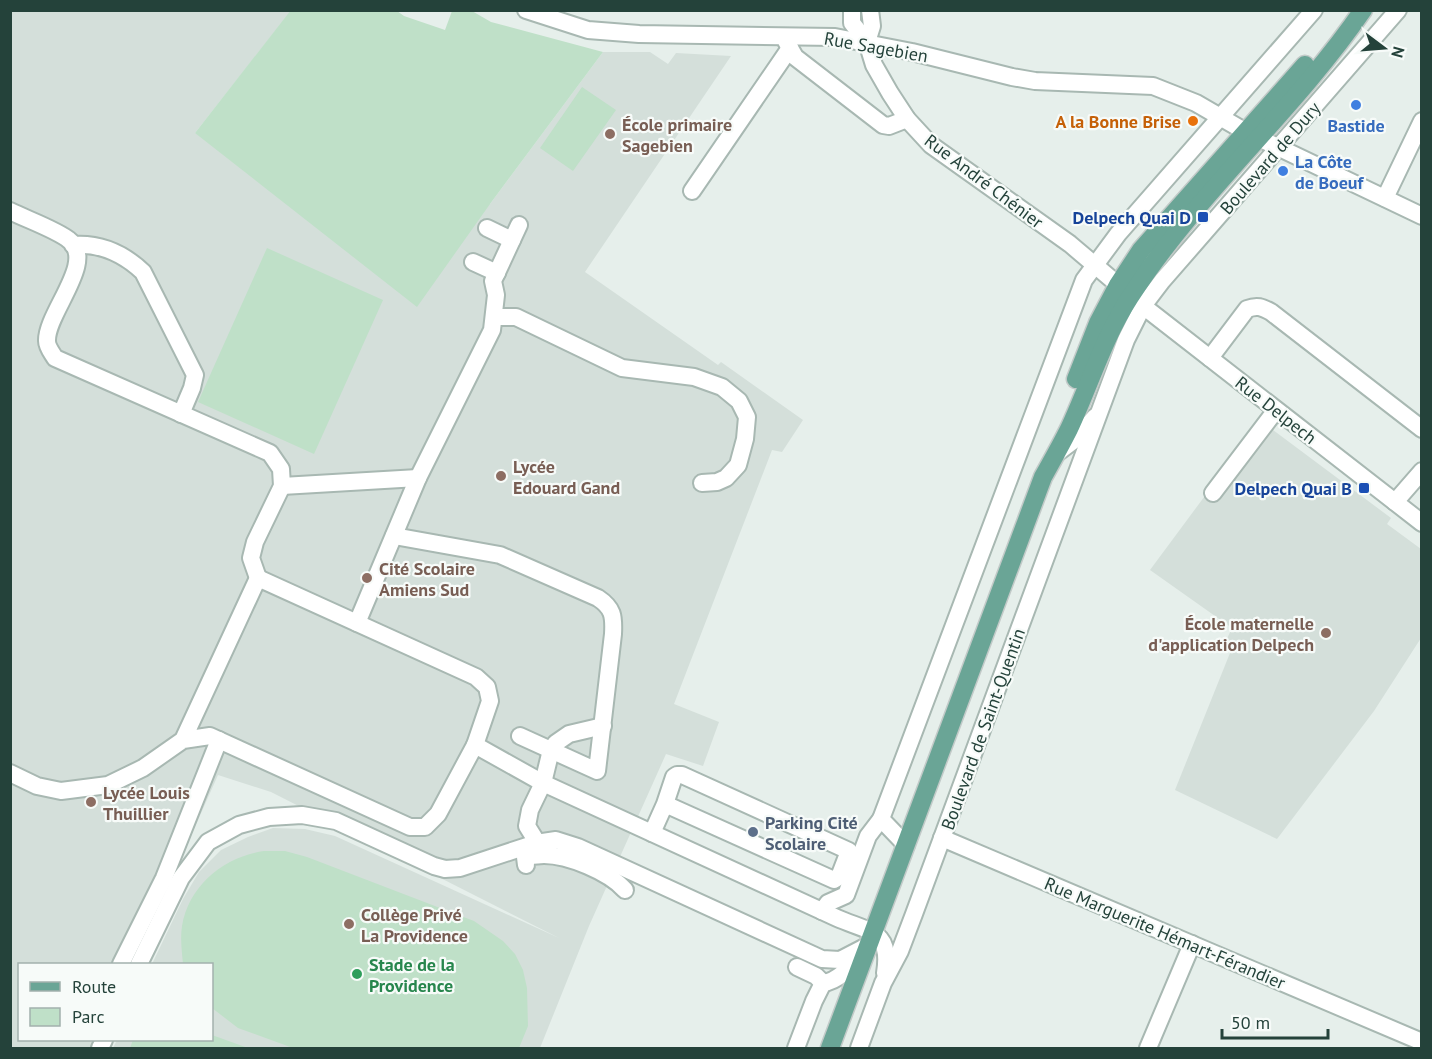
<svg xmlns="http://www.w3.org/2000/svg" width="1432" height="1059" viewBox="0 0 1432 1059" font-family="'PT Sans',sans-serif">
<rect width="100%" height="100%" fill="#e6efeb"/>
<g fill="#d4dfda">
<polygon points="10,11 291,11 195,133 490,204 603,52 650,52 668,64 676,53 731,56 585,272 718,365 721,362 803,420 782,452 772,450 674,704 719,722 703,766 666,754 589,926 540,1048 113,1048 117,1040 212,1040 212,964 152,964 183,899 199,872 221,850 248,837 273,828 305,829 335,836 559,938 271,792 218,775 134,964 20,964 20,1040 99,1040 94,1048 11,1048"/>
<polygon points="1269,427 1391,518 1387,524 1421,549 1421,638 1374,711 1277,839 1175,790 1230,653 1224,645 1232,628 1150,570 1253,431"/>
</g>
<g fill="#bfe0c8">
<polygon points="291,10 397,11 404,16 445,30 452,11 472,11 491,22 603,52 490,204 417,307 195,133"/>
<polygon points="582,87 616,110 573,171 540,148"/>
<polygon points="267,248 383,300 314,454 198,402"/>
<path d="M264 851H285L307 857 474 921 503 941 515 954 523 970 527 988 528 1026 519 1048H293L238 1028 212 1008V964H183C182 952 180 939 182 926 189 885 224 857 264 851Z"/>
<polygon points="212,1035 248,1048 130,1048 133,1040 212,1040"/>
</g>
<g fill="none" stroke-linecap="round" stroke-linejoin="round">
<defs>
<g id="minor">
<polyline points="526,10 588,30 639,34 835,37 912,52 1012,77 1035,81 1153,86 1196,103 1246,132 1422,216"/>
<polyline points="852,10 852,23 867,42 874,65 890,93 907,119 931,145 1070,244 1143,306 1422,523"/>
<polyline points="786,41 795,57 883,125 889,126 907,119"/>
<polyline points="867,42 872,26 870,10"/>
<polyline points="692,191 790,48"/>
<polyline points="1385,198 1422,121"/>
<path d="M10 211C26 219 57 230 69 240 97 261 46 313 47 341 47 347 52 353 55 358L270 453 281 469 282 486 255 542 251 558 258 578"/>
<polyline points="487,228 512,240"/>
<path d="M73 245C100 243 124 254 143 272L195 375 192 388 181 414"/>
<polyline points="473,262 497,273"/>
<polyline points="494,317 516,317 622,368 694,377 722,387 739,401 747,417 745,439 738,465 726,478 717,482 702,483"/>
<path d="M1210 358 1247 309C1257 305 1262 307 1271 312L1422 429"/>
<polyline points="1057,453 1077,438 1095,417"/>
<polyline points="282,486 418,478"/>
<polyline points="1213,493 1276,410"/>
<polyline points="1395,502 1422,471"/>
<path d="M394 536 500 555 598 598C613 608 614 616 613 634L597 771 520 736"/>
<polyline points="357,623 418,478 492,330 496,295 493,281 519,225"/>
<path d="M475 745 543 783 837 918C869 932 892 930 885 973"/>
<polyline points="10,773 37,786 61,791 108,785 143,768 183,740 210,736 410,827 425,827 438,814 475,745 490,701 487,687 476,677 258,578 183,740"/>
<polyline points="652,833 665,804 834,880 839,877 849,851 682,775 677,775 674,777 665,804"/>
<polyline points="942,838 1422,1042"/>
<polyline points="906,845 881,819 1084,280 1118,234 1314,10"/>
<polyline points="545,855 527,826 530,810 543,783 551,750 556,743 569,734 603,726"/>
<path d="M526 865 525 857C532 856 538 855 544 855 568 855 609 872 625 890"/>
<polyline points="822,911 828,903 846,895 868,836 881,819"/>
<polyline points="121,964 164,878 219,740"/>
<polyline points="139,964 181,878 208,842 239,825 269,817 302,815 336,821 434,866 445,869 460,868 536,843 556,840 578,847 822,959 840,960 869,945"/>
<polyline points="797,967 816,976 823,983"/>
<path d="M823 983C840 981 851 965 861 953"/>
<polyline points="100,1048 104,1040"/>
<polyline points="796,1048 814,1001 823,983"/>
<polyline points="859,1048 883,983 900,951 914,914 1126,340 1143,306 1162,281 1398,10"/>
<polyline points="1148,1048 1192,944"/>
</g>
<g id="major">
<polyline points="1076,379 1098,323 1118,285 1141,250 1305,65"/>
<path d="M830 1048 1043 477C1052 461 1061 445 1069 429 1090 384 1103 339 1130 297 1197 193 1293 112 1363 10"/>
</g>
</defs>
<use href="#minor" stroke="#a8b8b2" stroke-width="20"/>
<use href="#major" stroke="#c2cac8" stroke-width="21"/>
<use href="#minor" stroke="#fff" stroke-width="16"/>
<use href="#major" stroke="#6aa596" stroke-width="18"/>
</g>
<g fill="#3f7fe0" stroke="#f7fbf9" stroke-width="2">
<circle cx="1356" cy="105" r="6"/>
<circle cx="1283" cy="171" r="6"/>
</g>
<circle fill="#e8710a" stroke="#f7fbf9" stroke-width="2" cx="1193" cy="121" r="6"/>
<g fill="#8d6e63" stroke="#f7fbf9" stroke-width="2">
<circle cx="610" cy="134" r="6"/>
<circle cx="501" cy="476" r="6"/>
<circle cx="367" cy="578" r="6"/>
<circle cx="1326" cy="633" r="6"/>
<circle cx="91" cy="802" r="6"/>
<circle cx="349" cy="924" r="6"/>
</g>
<g fill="#1a4fb4" stroke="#f7fbf9" stroke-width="2">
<rect x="1197" y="211" width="12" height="12" rx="3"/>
<rect x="1358" y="482" width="12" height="12" rx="3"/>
</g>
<circle fill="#5c6f8a" stroke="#f7fbf9" stroke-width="2" cx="753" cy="832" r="6"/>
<circle fill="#2e9e5b" stroke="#f7fbf9" stroke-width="2" cx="357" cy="974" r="6"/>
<g text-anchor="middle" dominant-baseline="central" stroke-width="4.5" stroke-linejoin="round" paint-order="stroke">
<g font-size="18" fill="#24423a" stroke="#f7fbf9">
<text transform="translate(876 47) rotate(10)">Rue Sagebien</text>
<text transform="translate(1270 158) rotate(-49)">Boulevard de Dury</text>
<text transform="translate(984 181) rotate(37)">Rue André Chénier</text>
<text transform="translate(1276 410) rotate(38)">Rue Delpech</text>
<text transform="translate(983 729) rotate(-70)">Boulevard de Saint-Quentin</text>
<text transform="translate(1165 933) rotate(23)">Rue Marguerite Hémart-Férandier</text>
</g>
<g font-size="18" font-weight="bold" fill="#c56008" stroke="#f7fbf9" text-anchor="end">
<text x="1181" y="121">A la Bonne Brise</text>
</g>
<g font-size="18" font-weight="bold" fill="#785e54" stroke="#f7fbf9" text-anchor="start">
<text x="622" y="124">École primaire<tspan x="622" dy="21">Sagebien</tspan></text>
<text x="513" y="466">Lycée<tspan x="513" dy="21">Edouard Gand</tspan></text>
<text x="379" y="568">Cité Scolaire<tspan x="379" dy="21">Amiens Sud</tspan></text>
<text x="1314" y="623" text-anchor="end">École maternelle<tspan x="1314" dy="21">d'application Delpech</tspan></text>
<text x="103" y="792">Lycée Louis<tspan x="103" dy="21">Thuillier</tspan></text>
<text x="361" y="914">Collège Privé<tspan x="361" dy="21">La Providence</tspan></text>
</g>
<g font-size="18" font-weight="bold" fill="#366cbe" stroke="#f7fbf9">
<text x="1356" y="125">Bastide</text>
<text x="1295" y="161" text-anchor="start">La Côte<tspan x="1295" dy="21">de Boeuf</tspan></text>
</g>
<g font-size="18" font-weight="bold" fill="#164399" stroke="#f7fbf9" text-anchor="end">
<text x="1191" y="217">Delpech Quai D</text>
<text x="1352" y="488">Delpech Quai B</text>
</g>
<g font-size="18" font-weight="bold" fill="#4e5e75" stroke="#f7fbf9" text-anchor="start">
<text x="765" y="822">Parking Cité<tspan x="765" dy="21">Scolaire</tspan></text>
</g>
<g font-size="18" font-weight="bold" fill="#27864d" stroke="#f7fbf9" text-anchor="start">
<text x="369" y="964">Stade de la<tspan x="369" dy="21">Providence</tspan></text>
</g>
</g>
<rect width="1432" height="1059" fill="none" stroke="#24423a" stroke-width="24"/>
<rect x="18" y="963" width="195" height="78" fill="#f7fbf9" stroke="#a3b1ad" stroke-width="1.5"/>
<rect x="30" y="982" width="30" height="9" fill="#6aa596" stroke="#a3b1ad" stroke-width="1.5"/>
<text x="72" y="993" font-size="18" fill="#24423a">Route</text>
<rect x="30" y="1008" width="30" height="18" fill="#bfe0c8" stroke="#a3b1ad" stroke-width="1.5"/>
<text x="72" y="1023" font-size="18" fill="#24423a">Parc</text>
<g transform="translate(1384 48) rotate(106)" stroke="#f7fbf9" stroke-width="4.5" paint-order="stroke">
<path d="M0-4.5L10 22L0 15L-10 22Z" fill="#24423a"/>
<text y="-9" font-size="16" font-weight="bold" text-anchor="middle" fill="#24423a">N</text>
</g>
<path d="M1222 1029v9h106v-9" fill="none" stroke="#24423a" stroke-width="3"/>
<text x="1231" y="1029" font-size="18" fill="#24423a" stroke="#f7fbf9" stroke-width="4.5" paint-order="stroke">50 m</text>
</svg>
